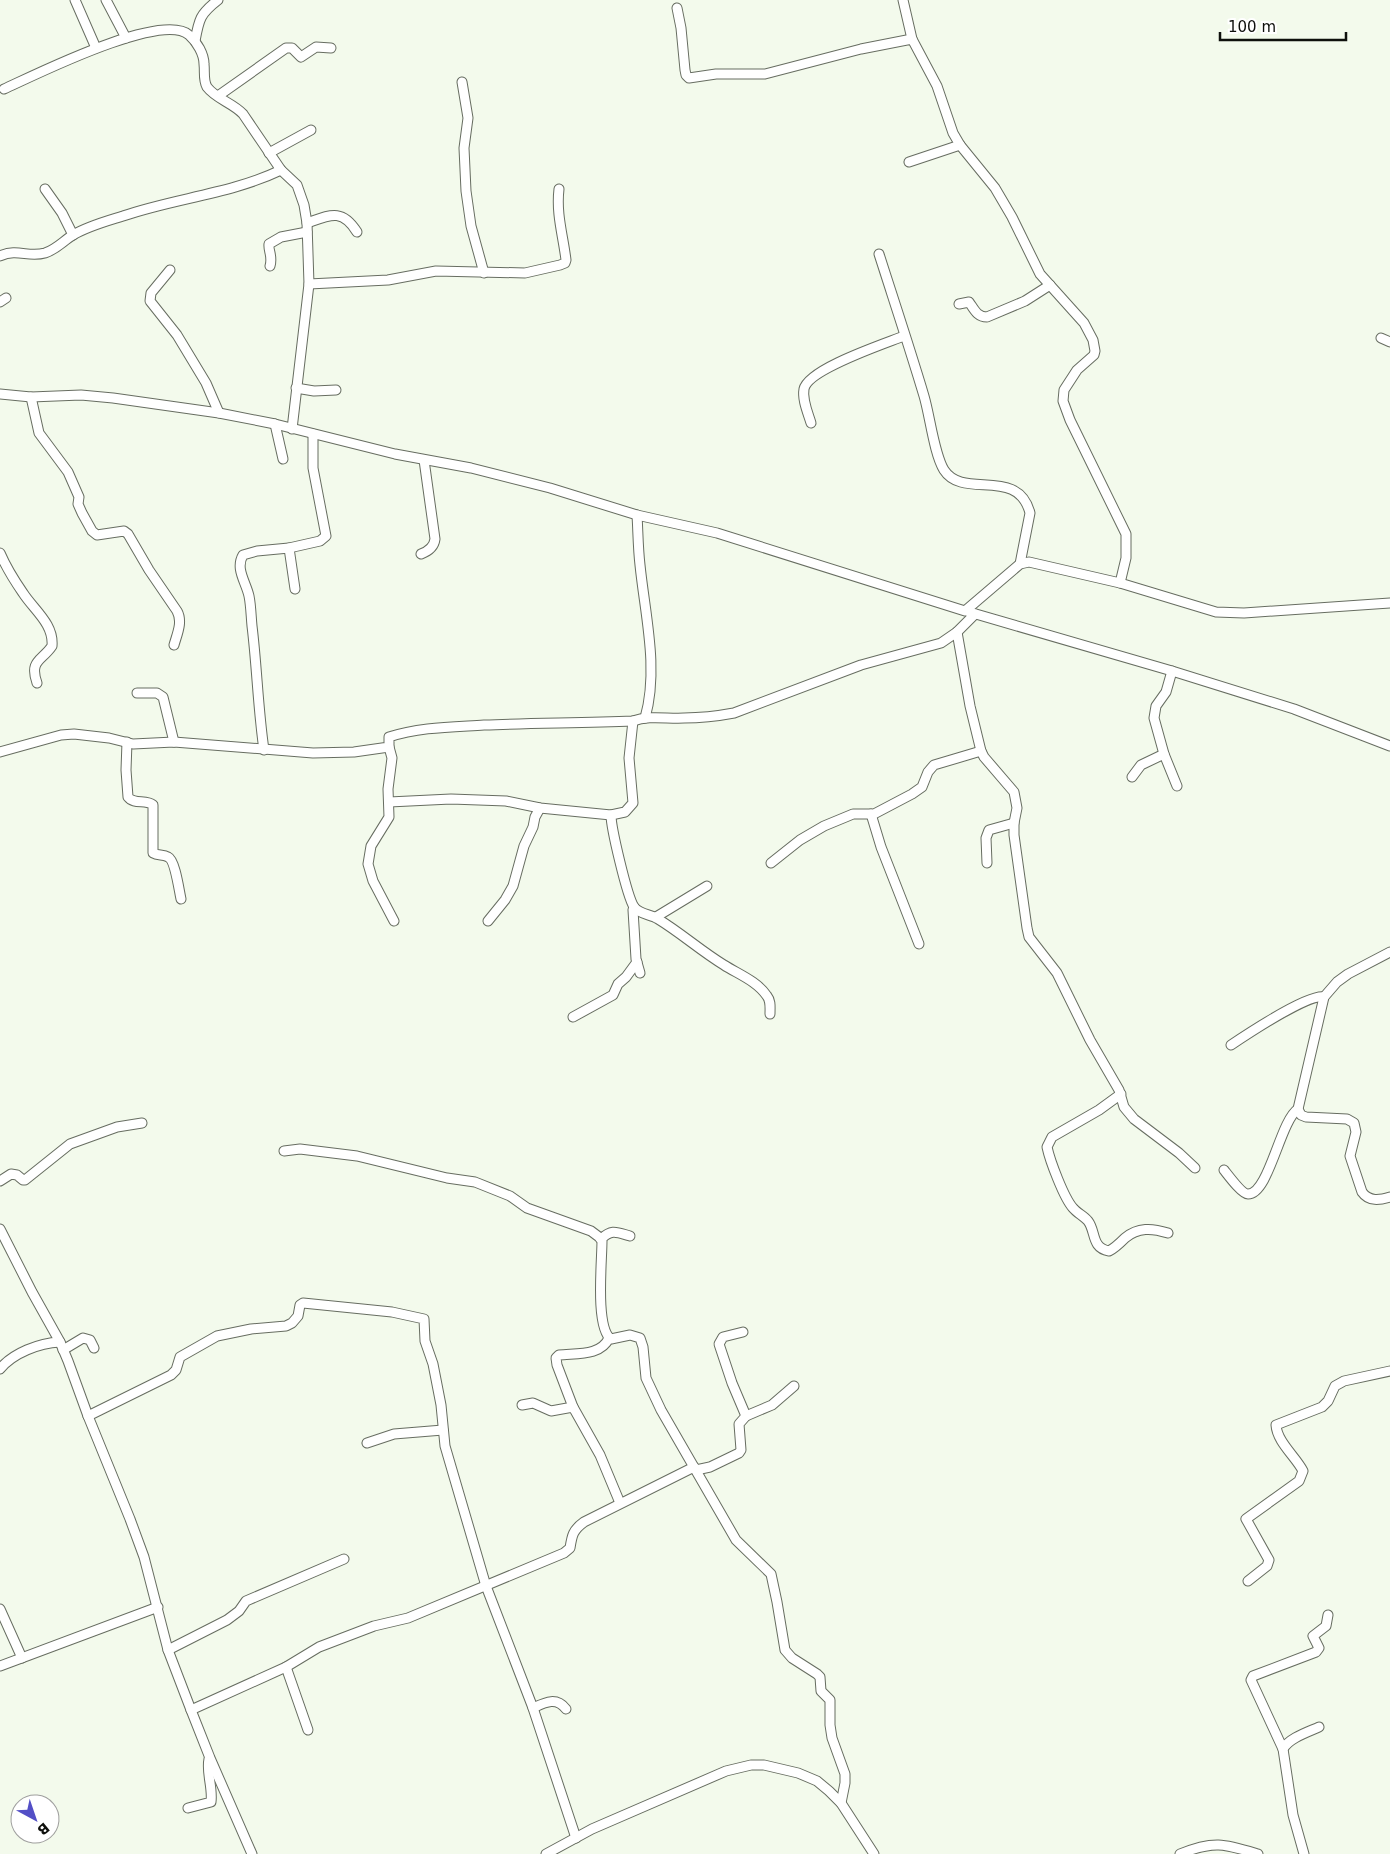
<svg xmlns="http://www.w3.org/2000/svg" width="1390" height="1854" viewBox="0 0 1390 1854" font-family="'DejaVu Sans',sans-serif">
<rect width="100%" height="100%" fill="#f3faec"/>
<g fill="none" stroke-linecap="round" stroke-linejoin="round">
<defs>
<g id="street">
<polyline points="75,0 96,48"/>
<polyline points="106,0 126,38"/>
<polyline points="903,0 912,39"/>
<polyline points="677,8 681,28 685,70 686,75 689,78 716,74 765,74 861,49 912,39 937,86 953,133 960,145 995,188 1012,217 1040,274 1084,323 1093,340 1095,351 1094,355 1077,370 1064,390 1063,401 1070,420 1126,534 1126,558 1120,583"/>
<path d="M195 41C199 19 200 14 218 0"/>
<polyline points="462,82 468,118 464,148 466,191 471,226 484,273"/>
<path d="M4 89C35 75 162 11 189 35 197 42 204 54 204 64 205 72 203 80 207 87 216 99 233 103 243 114L281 170 297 185 304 205 307 223 309 284 292 429"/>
<polyline points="218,96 286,48 292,48 301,57 316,47 331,48"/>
<polyline points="269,153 311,130"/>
<polyline points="909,162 960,145"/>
<polyline points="45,189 62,213 73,235"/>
<path d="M307 223C330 215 342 208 357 232"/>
<path d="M879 254C894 301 910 349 924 396 930 416 934 454 944 470 963 500 1018 466 1030 513L1020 564"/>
<path d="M0 256C18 248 28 258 45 253 57 249 63 241 73 235 88 226 107 221 123 216 175 198 231 194 281 170"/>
<path d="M270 266C273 256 268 251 269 244L281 237 307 232"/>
<polyline points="170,270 151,293 150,301 177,335 206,383 219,413"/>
<path d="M309 284 388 280 436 271 525 273 560 265 565 263 566 260C563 235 556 214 559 189"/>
<polyline points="0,302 6,298"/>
<path d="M959 304 969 302C974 309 977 317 987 317L1025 301 1050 285"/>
<polyline points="1381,338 1390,342"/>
<polyline points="296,388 314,391 336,390"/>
<polyline points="0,394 31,397 81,395 113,398 219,413 275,424 395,454 471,468 550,488 637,515 717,533 965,611 1020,564 1029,562 1120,583 1216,612 1244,613 1390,603"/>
<path d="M31 397 39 433 68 472 79 497 78 504 82 513 92 531 97 535 124 531 128 534 149 570 177 611C183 622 177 634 174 645"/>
<path d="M811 423C808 413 802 400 804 389 808 369 884 344 904 336"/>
<polyline points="275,424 283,459"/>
<path d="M637 515C638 531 638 548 640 565 645 615 659 669 645 718"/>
<polyline points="289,548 320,541 326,536 313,468 313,434"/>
<path d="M0 553C6 567 14 580 23 593 34 610 54 624 52 646 42 661 29 660 37 683"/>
<path d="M421 554C429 551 434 547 435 539L424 460"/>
<polyline points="969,612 1172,671 1294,709 1390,746"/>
<polyline points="957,632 970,706 981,751 984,757 1014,792 1017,808 1014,823 1014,835 1027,928 1029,937 1057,973 1090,1040 1119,1090 1124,1107 1134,1119 1179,1153 1195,1168"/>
<polyline points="1172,671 1166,692 1156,706 1154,718 1164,754 1177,786"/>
<polyline points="137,693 157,693 163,697 174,742"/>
<path d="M127 742 126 770 128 797C134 805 146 799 153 805V853C158 856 163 854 168 857 175 860 179 890 181 899"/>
<polyline points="389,747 392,758 388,789 389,817 371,846 368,864 373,881 394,921"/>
<path d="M264 750C258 709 257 667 252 626 251 616 251 606 249 596 246 582 235 569 243 555L257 551 289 548 295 589"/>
<path d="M0 752 61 735 74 734 109 738 133 744 174 742 313 753 354 752 389 747V737C419 727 452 727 484 725 534 723 583 723 633 721 649 715 667 719 684 718 700 718 718 716 734 713L861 665 941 643 957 632 975 614"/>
<polyline points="1132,777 1141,765 1164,754"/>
<polyline points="389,802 451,799 506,801 540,808 611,815 625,812 633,803 629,758 633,721"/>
<polyline points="871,814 881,847 919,944"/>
<path d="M611 815C611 828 627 896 634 907 640 915 651 914 658 919 681 933 701 951 724 965 738 974 757 981 767 996 771 1001 770 1007 770 1014"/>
<polyline points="771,863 800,840 824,826 853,814 874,814 912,794 922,787 928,772 934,765 981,751"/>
<polyline points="987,863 986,838 989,830 1014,823"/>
<polyline points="634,907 633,910 636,959 640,973"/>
<polyline points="656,917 707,886"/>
<polyline points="488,921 505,900 513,886 524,846 533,827 535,817 540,808"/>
<path d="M1390 952 1348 974 1337 982 1324 997 1298 1109 1301 1115 1306 1117 1347 1119 1354 1123 1356 1132 1350 1156 1362 1192C1369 1202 1380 1200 1390 1197"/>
<polyline points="573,1017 613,995 618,984 626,977 637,962"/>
<path d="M1231 1045C1246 1035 1309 993 1324 997"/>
<path d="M1121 1094 1099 1110 1052 1137 1047 1147C1050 1161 1064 1198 1073 1208 1077 1213 1084 1216 1088 1221 1096 1231 1091 1248 1109 1251 1115 1248 1120 1243 1125 1238 1138 1227 1152 1228 1168 1233"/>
<path d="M284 1151 300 1149 357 1156 447 1178 475 1182 510 1196 527 1208 591 1231 599 1237 602 1241C602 1261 595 1328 611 1339L630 1335 640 1338 643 1347 646 1378 661 1410 736 1540 771 1574 777 1602 785 1650 792 1658 817 1674 820 1677 821 1691 830 1700V1725L832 1738 845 1774V1783L841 1803"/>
<path d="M1224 1170C1228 1175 1242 1194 1248 1194 1269 1194 1280 1121 1298 1109"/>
<polyline points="0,1181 11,1174 17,1175 23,1180 25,1180 70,1144 117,1127 142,1123"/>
<polyline points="0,1229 32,1292 60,1342 68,1361 88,1416 130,1519 144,1557 168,1650 191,1710 210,1758 252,1854"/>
<path d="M601 1239C612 1229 616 1232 630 1236"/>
<polyline points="63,1350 83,1338 90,1340 94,1348"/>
<path d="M0 1369C13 1353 39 1343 60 1342"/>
<polyline points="522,1405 533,1403 551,1411 573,1407 600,1455 620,1503"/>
<path d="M573 1407 557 1365 556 1358 559 1355C577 1353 601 1356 609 1338"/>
<polyline points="88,1416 171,1375 176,1370 180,1357 217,1336 251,1329 286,1326 292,1323 298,1316 300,1305 303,1303 392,1312 424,1319 425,1341 433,1364 441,1405 445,1446 486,1586 533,1708 576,1838"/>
<polyline points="746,1416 772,1405 794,1386"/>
<polyline points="367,1443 394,1434 443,1430"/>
<polyline points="696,1470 710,1467 739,1453 741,1450 739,1424 746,1416 732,1383 719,1344 723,1337 743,1332"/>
<path d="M1248 1581 1267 1566 1269 1560 1246 1519 1299 1481 1303 1471C1296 1457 1277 1442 1276 1425L1322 1407 1328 1401 1335 1386 1344 1381 1390 1371"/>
<polyline points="0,1609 22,1658"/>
<polyline points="168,1650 227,1620 239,1611 246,1601 344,1559"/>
<polyline points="0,1666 158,1607"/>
<polyline points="286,1667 308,1730"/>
<path d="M533 1708C544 1703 556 1696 566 1709"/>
<path d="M191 1710 286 1667 319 1647 374 1626 408 1618 564 1553 570 1548C572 1535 573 1530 584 1522L694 1467"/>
<polyline points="1283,1749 1251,1680 1253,1676 1316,1652 1319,1648 1313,1636 1326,1626 1328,1615"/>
<path d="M188 1808 211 1802C213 1787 206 1773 209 1759"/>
<polyline points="546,1854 592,1829 726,1771 751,1765 764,1765 798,1773 817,1781 829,1791 841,1803 874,1854"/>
<path d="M1180 1854C1214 1840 1225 1844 1258 1854"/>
<path d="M1304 1854 1293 1815 1283 1749C1289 1738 1308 1732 1319 1727"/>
</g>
</defs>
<use href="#street" stroke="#676d61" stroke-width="11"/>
<use href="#street" stroke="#fff" stroke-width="9"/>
</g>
<g transform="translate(35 1819) rotate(140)"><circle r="24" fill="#ffffff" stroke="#9f9f9e"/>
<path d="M0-4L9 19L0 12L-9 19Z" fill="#534fc6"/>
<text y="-8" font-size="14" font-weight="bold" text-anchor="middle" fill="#0e100c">B</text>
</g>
<path d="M1220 32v8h126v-8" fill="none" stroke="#0e100c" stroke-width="2.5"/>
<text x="1228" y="32" font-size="15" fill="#0e100c" stroke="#ffffff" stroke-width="4" paint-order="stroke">100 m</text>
</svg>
